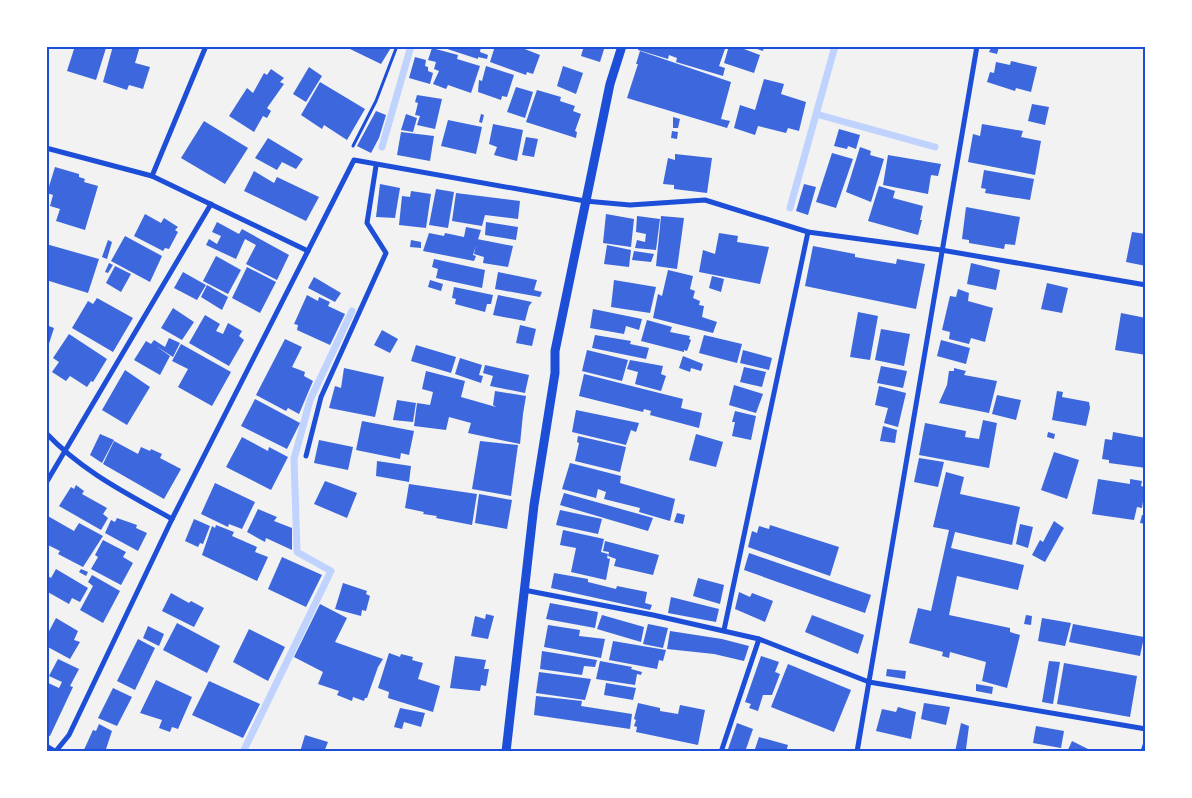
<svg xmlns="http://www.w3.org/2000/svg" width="1192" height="798" viewBox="0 0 1192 798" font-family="'Asap Condensed',sans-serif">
<rect width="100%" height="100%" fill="#f2f2f2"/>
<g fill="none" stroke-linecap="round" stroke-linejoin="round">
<g stroke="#bfd3fe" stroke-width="7">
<polyline points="816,114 935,147"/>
<polyline points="382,147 411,46"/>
<polyline points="790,208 835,46"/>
<polyline points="243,752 331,571 297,552 294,459 310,400 352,311"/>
</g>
</g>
<g fill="#3d67dc">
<polygon points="75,46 106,48 96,80 67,71"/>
<polygon points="113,46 140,46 135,63 150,67 143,89 129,85 127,90 103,82"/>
<polygon points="351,46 392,46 381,64 350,49"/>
<polygon points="481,46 480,52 488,55 487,59 478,57 478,59 441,47"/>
<polygon points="495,46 517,46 540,55 533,74 527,72 526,75 490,62"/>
<polygon points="584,46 605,46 600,62 581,56"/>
<polygon points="639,46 726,46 719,66 725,68 723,76 676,62 677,58 669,55 668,59 638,50"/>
<polygon points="729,46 736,46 760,55 754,73 724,63"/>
<polygon points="748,46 764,46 763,51"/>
<polygon points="986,46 1006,46 1005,49 999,47 997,54 989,52 991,48"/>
<polygon points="432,48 458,55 457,59 480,66 471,93 448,85 446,89 433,84 439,71 434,69 436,62 428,60"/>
<polygon points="640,51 731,82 721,119 730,121 727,128 627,98 638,64 636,64"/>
<polygon points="415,57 426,60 425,66 428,67 428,71 433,73 430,84 409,78"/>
<polygon points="1011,61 1037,67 1031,92 1016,88 1015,91 987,82 990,72 994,73 996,62 1010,65"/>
<polygon points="486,66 514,75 507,97 502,96 501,100 478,92 479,80 482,81"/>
<polygon points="563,66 583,73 576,94 557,86"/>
<polygon points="309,67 322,76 306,102 293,94"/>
<polygon points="271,69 284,78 280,82 284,84 267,108 271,111 267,118 263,116 254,132 229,116 247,88 253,93 264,73 267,75"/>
<polygon points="764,79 784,84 781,94 806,102 799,131 788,128 786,133 758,126 755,135 734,128 740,105 755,110"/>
<polygon points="320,82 365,109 347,140 324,125 322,129 301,115"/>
<polygon points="516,87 533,92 525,118 507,112"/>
<polygon points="537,90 561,97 560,101 575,106 573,111 581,114 575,131 577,132 576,138 526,122"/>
<polygon points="417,95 442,99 435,129 417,125 420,116 415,115 418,103 415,102"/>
<polygon points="1032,104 1049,107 1045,125 1028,121"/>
<polygon points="376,111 386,115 379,138 371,153 357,146"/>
<polygon points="406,114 417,118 413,132 401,130"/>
<polygon points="481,114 484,115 482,123 479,122"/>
<polygon points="673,117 680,119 678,128 673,128"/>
<polygon points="448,120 482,127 476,154 441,146"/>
<polygon points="204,121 248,148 225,184 181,158"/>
<polygon points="493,124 523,130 517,161 494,155 497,147 489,144"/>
<polygon points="982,124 1023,131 1021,137 1041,141 1035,175 968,162 973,134 980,136"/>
<polygon points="839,129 860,135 856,149 848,146 847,149 834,146"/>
<polygon points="672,131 678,132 677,139 671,138"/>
<polygon points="401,132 434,136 430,161 397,155"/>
<polygon points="526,137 538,139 534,157 522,155"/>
<polygon points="268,138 303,159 296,169 282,162 277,170 255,158"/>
<polygon points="860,147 871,151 870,155 884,159 871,202 846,192"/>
<polygon points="832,153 853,159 836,208 816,202"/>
<polygon points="675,154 712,158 707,193 674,189 674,185 663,184 668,158 675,160"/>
<polygon points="888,155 941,164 938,176 931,175 928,194 883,185"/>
<polygon points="55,167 79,174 79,177 85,179 84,182 98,186 85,230 56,221 60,209 50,206 53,195 47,193"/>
<polygon points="984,170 1034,179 1030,200 985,193 986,189 981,188"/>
<polygon points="254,171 274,183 277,177 319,197 306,221 244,191"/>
<polygon points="380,184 400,188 395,218 376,217"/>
<polygon points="804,184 816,187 808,215 796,211"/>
<polygon points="879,186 895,191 893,198 923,206 920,220 922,220 918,235 868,221"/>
<polygon points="436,189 454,192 448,228 429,225"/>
<polygon points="411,191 431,194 426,228 399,225 402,196 410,197"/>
<polygon points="456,193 520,201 518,219 485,215 482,226 452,221"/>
<polygon points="966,207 1020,217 1015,245 1005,244 1004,249 969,243 969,240 962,239"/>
<polygon points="145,214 161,223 164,218 178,227 175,230 178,232 169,249 165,248 163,251 134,236"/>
<polygon points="606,214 634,219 631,247 603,243"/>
<polygon points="637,216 660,219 656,250 635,248 637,240 645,242 646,234 636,232"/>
<polygon points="661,216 684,218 677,269 656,266"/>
<polygon points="217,222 239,234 242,229 289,255 277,280 246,264 256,245 245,239 236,259 206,245 209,239 217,244 221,236 212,232"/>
<polygon points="486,222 518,227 516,240 485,235"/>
<polygon points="466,227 481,230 473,255 476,256 474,261 423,251 429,233 444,236 445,233 464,237"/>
<polygon points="1132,232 1146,234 1146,266 1126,262"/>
<polygon points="719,233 738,236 737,242 769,247 760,284 699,272 703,250 715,254"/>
<polygon points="125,236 162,256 150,282 111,261"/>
<polygon points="477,239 513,246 508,267 483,263 484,257 474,254"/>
<polygon points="108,240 112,242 107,259 102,257"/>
<polygon points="411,240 421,242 421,248 410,247"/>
<polygon points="46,244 99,259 88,293 46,280"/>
<polygon points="607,245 631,250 629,267 604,264"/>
<polygon points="813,246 855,254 855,257 896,264 897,259 925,264 916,309 805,286"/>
<polygon points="634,251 654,254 651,262 632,260"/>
<polygon points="216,256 241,270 228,294 203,281"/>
<polygon points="434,259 485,270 482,288 436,278 438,269 432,267"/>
<polygon points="109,263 113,265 108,273 105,272"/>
<polygon points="971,263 1000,270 996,290 967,284"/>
<polygon points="115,266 131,274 121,292 106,283"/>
<polygon points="247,267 276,282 260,313 232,298"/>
<polygon points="668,270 693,276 690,289 695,291 693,298 700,301 699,305 704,306 702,317 717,322 713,333 653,318 658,294 662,296"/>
<polygon points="183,272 206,285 197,300 174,288"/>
<polygon points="498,272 537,280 534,290 542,292 540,297 495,289"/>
<polygon points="712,276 724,279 721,292 709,288"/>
<polygon points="314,277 341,293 335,302 308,288"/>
<polygon points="430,280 443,284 441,291 428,287"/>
<polygon points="614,280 656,287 650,313 611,307"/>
<polygon points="1047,283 1068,288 1062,313 1041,309"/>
<polygon points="207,285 228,297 222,310 201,297"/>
<polygon points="454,287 493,295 491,304 487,304 485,312 455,304 456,299 452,298"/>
<polygon points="958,289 969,293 968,301 993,308 985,342 971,338 969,344 949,339 950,332 942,330 950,296 956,297"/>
<polygon points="307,295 318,301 319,297 330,302 328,306 345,314 330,345 297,330 298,325 294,324"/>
<polygon points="498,295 532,302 529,306 525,321 493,315"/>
<polygon points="97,298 133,318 113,352 72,328 88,301 93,304"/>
<polygon points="173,308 194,322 182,340 161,328"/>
<polygon points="593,309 642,319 639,330 626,326 624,334 590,328"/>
<polygon points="858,312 878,316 870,360 850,357"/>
<polygon points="1121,313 1146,318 1146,355 1115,350"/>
<polygon points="205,315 220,324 216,331 223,334 228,323 242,331 239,336 244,340 229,366 189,343"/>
<polygon points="647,320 672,327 670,332 690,336 689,339 691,340 687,351 684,350 684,352 641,341"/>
<polygon points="46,325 54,328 47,350 46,350"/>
<polygon points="520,325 536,329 532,346 516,343"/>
<polygon points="881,329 910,334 904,366 875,360"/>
<polygon points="382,330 398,339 390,353 374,345"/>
<polygon points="69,334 107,359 93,382 91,381 87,387 70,376 66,381 52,372 59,362 53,358"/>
<polygon points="595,335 631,341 630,344 649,348 646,359 592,348"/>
<polygon points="704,335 742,344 737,363 699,353"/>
<polygon points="169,338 180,343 173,357 156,346 170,356 160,375 134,360 146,341 151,344 154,340 165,347"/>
<polygon points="285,339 302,347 292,367 305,372 304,376 313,381 299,414 288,408 286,411 256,395"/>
<polygon points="941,340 970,348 966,364 937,356"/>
<polygon points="181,344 231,372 212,406 178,387 188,369 172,361"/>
<polygon points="416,345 456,357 451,373 411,361"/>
<polygon points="587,350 628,360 622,381 582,371"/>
<polygon points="743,350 772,358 769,370 740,363"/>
<polygon points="683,356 703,364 701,371 691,368 690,372 679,368"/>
<polygon points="460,358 482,365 479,375 483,376 481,383 455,374"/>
<polygon points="630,360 663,366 661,374 666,376 661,391 635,384 638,372 627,369"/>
<polygon points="485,365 529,375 525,393 490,386 493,376 483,373"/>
<polygon points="881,366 907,371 903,388 877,383"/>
<polygon points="744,367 766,372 762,387 740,382"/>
<polygon points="344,368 384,377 375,417 329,408 335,386 341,388"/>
<polygon points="954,368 966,371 964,375 997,381 989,413 939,403 947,385 949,371 954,371"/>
<polygon points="125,370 150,387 127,425 102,410"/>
<polygon points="426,371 465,381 461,397 496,407 493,405 495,391 526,396 523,414 495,410 523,414 520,444 468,433 471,423 449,417 446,430 414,426 417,403 430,405 433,392 422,389"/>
<polygon points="584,374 683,399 681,408 702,413 699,428 650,415 651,411 644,409 643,412 579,396"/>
<polygon points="734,385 763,394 756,413 729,405"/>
<polygon points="879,386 906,393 898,427 884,423 888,408 875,405"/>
<polygon points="1057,391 1063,392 1062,397 1089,402 1090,408 1086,426 1052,420"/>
<polygon points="997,395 1021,400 1016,420 992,414"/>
<polygon points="255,399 300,423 287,449 241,426"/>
<polygon points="397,400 416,403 413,422 393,420"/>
<polygon points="576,410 639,423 636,432 631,430 626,445 572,432"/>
<polygon points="735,411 756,416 751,440 732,436 735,422 732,422"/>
<polygon points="983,420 997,423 989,468 919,455 925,423 966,431 965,437 979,439"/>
<polygon points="362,421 414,431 409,455 401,453 400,459 356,450"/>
<polygon points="883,426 897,430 895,443 880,441"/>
<polygon points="1048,432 1055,434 1054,439 1047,437"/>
<polygon points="1113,432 1146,438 1146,468 1109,463 1109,460 1102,459 1105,439 1112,440"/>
<polygon points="100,434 114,440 102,463 90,455"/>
<polygon points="696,434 723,442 716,467 689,460"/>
<polygon points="578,436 626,447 620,472 575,461 579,443 577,442"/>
<polygon points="242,437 268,451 269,447 288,457 271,490 226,467"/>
<polygon points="319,440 353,447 348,470 314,463"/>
<polygon points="114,441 138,454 141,447 150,451 151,449 162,454 160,458 181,469 164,499 103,464"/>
<polygon points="480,441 518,445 511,496 472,489"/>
<polygon points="1054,452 1079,460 1067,499 1041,490"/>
<polygon points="919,458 944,462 938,487 914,482"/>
<polygon points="377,461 411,466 409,482 376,476"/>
<polygon points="570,463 621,476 620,483 675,499 670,521 639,512 640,508 604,499 606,492 598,489 596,498 562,489"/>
<polygon points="946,472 964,477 960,494 1020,507 1012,545 955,532 951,548 1024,565 1018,590 957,576 949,615 1010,628 1010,632 1020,635 1007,688 982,681 986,662 950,652 949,658 942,656 943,652 909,643 918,608 931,611 949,530 933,527"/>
<polygon points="1098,479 1130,484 1130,479 1142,481 1141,486 1145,487 1142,508 1137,507 1134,520 1092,514"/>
<polygon points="325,481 357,493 347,518 314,504"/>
<polygon points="215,483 255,502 242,529 229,524 228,527 201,514"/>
<polygon points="409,484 477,494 472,525 436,518 437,516 423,514 424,512 405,508"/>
<polygon points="76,485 84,491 82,494 107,508 103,514 108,518 101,530 59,506 71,487 74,489"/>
<polygon points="564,493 653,518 648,531 560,505"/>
<polygon points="479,494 512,500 507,529 475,523"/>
<polygon points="258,509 277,517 274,521 292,528 292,550 266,538 265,542 247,532"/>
<polygon points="560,510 602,519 598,534 556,525"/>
<polygon points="677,513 685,515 683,524 674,522"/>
<polygon points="46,515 74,531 79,523 103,536 83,567 58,554 60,551 46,544"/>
<polygon points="1142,515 1146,515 1146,524 1140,523"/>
<polygon points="117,518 137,525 136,528 147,533 138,551 105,533 111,520 115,522"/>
<polygon points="194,519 210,526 203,544 200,543 198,547 185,541"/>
<polygon points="1054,521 1064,528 1045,562 1032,555 1040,540 1043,542"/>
<polygon points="1020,524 1033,527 1028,548 1016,544"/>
<polygon points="216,525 234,532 232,536 257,547 255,552 268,557 257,581 202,555 212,526 215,528"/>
<polygon points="770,525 839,547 830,576 748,547 752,531 757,533 759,526 769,529"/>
<polygon points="563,530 604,539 601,552 608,554 607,558 610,559 606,580 571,572 576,548 560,545"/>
<polygon points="103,540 126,552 123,557 133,563 121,585 91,569 98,557 95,555"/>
<polygon points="605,541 659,555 653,575 614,566 616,559 608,556 609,552 603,551"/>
<polygon points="749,553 871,595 865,613 744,570"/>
<polygon points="282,557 322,575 306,607 268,589"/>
<polygon points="56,569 88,588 80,602 72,598 69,604 46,591 46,575 51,578"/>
<polygon points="81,569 88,572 86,576 79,572"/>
<polygon points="554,573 588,579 588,582 616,589 617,586 647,592 645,603 652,605 650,610 551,588"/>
<polygon points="92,575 120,591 103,623 80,610 93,586 88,582"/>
<polygon points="698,578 724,585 720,604 693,596"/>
<polygon points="343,583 367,591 366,594 370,596 366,611 362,610 361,616 335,609"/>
<polygon points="739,592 750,597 752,593 773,601 765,622 735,609"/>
<polygon points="171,593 189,603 191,601 204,608 194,627 162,611"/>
<polygon points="671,597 719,609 716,622 668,613"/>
<polygon points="550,603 598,612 595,628 546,619"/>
<polygon points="320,604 347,618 335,642 383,659 378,667 367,698 365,698 364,701 353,697 352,701 337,695 339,691 318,684 323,672 294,657"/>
<polygon points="486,614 494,616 488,639 471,636 475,616 485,619"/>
<polygon points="602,615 644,627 641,642 597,629"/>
<polygon points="812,615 864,635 858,654 805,632"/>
<polygon points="1026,615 1032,616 1031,625 1024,624"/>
<polygon points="56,618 78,631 74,640 80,642 70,659 46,646 46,637"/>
<polygon points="1042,618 1071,623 1065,646 1038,641"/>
<polygon points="177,623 220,646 207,673 163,650"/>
<polygon points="648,624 668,628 663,648 643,644"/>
<polygon points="1073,624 1144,637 1140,656 1069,642"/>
<polygon points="548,625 580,630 579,636 605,639 601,658 544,647"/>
<polygon points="148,626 164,634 159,646 143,638"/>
<polygon points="249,629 285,647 268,681 233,662"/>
<polygon points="670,631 722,639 749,646 744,661 714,654 667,649"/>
<polygon points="138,639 155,648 135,690 117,681"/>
<polygon points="613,641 666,650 663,661 659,660 657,669 609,660"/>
<polygon points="542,651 597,660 595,667 584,666 582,675 540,669"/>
<polygon points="389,653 400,657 401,654 413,657 412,660 423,663 418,679 440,686 433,712 388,698 389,692 378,688"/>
<polygon points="455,656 486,660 484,669 489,669 486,686 481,685 480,691 450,688"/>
<polygon points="761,656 779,662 775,672 780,674 772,695 763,695 758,711 749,708 751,704 745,702"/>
<polygon points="58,659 79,669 70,686 73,687 50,736 46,735 46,682 59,688 62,682 49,676"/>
<polygon points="600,661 632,667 631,669 642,672 641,675 637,674 635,685 596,679"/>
<polygon points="1049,661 1060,662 1053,704 1042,702"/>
<polygon points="1064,663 1137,676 1130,717 1057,704"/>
<polygon points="788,664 851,690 834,732 771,707"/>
<polygon points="887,669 906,671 905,679 886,676"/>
<polygon points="539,672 591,679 585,700 536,693"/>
<polygon points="156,680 192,697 178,729 172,727 170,732 159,728 162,720 140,713"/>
<polygon points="209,681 260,704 243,738 192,715"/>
<polygon points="606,683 636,688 633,700 604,695"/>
<polygon points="976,684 993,687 992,694 976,691"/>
<polygon points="113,688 132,697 117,726 98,718"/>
<polygon points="536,696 582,701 581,706 632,714 630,729 534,715"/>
<polygon points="638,703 660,708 660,711 678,714 680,705 705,710 698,745 636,732 637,727 634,726 636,720 634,719"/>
<polygon points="924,703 950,707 946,725 921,719"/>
<polygon points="898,707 916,712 911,739 876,731 882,709 896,712"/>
<polygon points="400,708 425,713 421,727 404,722 402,729 394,727"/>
<polygon points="737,723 753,729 745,752 727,752"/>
<polygon points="961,723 969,726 966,749 980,752 955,752"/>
<polygon points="99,724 112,731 105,752 83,752 93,730 96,731"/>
<polygon points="1036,726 1064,731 1061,748 1033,743"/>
<polygon points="305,735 328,742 324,752 300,752"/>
<polygon points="759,737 788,745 786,752 754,752"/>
<polygon points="1072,741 1094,752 1067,752"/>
</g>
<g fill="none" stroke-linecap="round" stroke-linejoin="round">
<polyline stroke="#1d4ed8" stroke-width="3" points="353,146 376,101 397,46"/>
<g stroke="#1d4ed8" stroke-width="5">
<polyline points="46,148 152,176 308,251"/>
<polyline points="152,176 206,46"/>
<path d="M46 433C83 472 126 493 172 519"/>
<polyline points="306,456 321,397 386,253 367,223 376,166"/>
<polyline points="46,483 211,204"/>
<polyline points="524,590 653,615 759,639 869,682 1146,729"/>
<polyline points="724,630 808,232"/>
<polyline points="46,746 56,752"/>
<polyline points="56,751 69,735 172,519 354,160 585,201 630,205 705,200 808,232 941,250 1146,285"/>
<polyline points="721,752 759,639"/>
<polyline points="857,752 977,46"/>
<polyline points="1143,752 1146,742"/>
</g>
<polyline stroke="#1d4ed8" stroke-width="9" points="506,752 534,505 555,373 555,351 610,84 622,46"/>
</g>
<rect width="1192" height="798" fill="none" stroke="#ffffff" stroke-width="95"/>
<rect x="48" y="48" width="1096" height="702" fill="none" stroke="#1d4ed8" stroke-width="2"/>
</svg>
